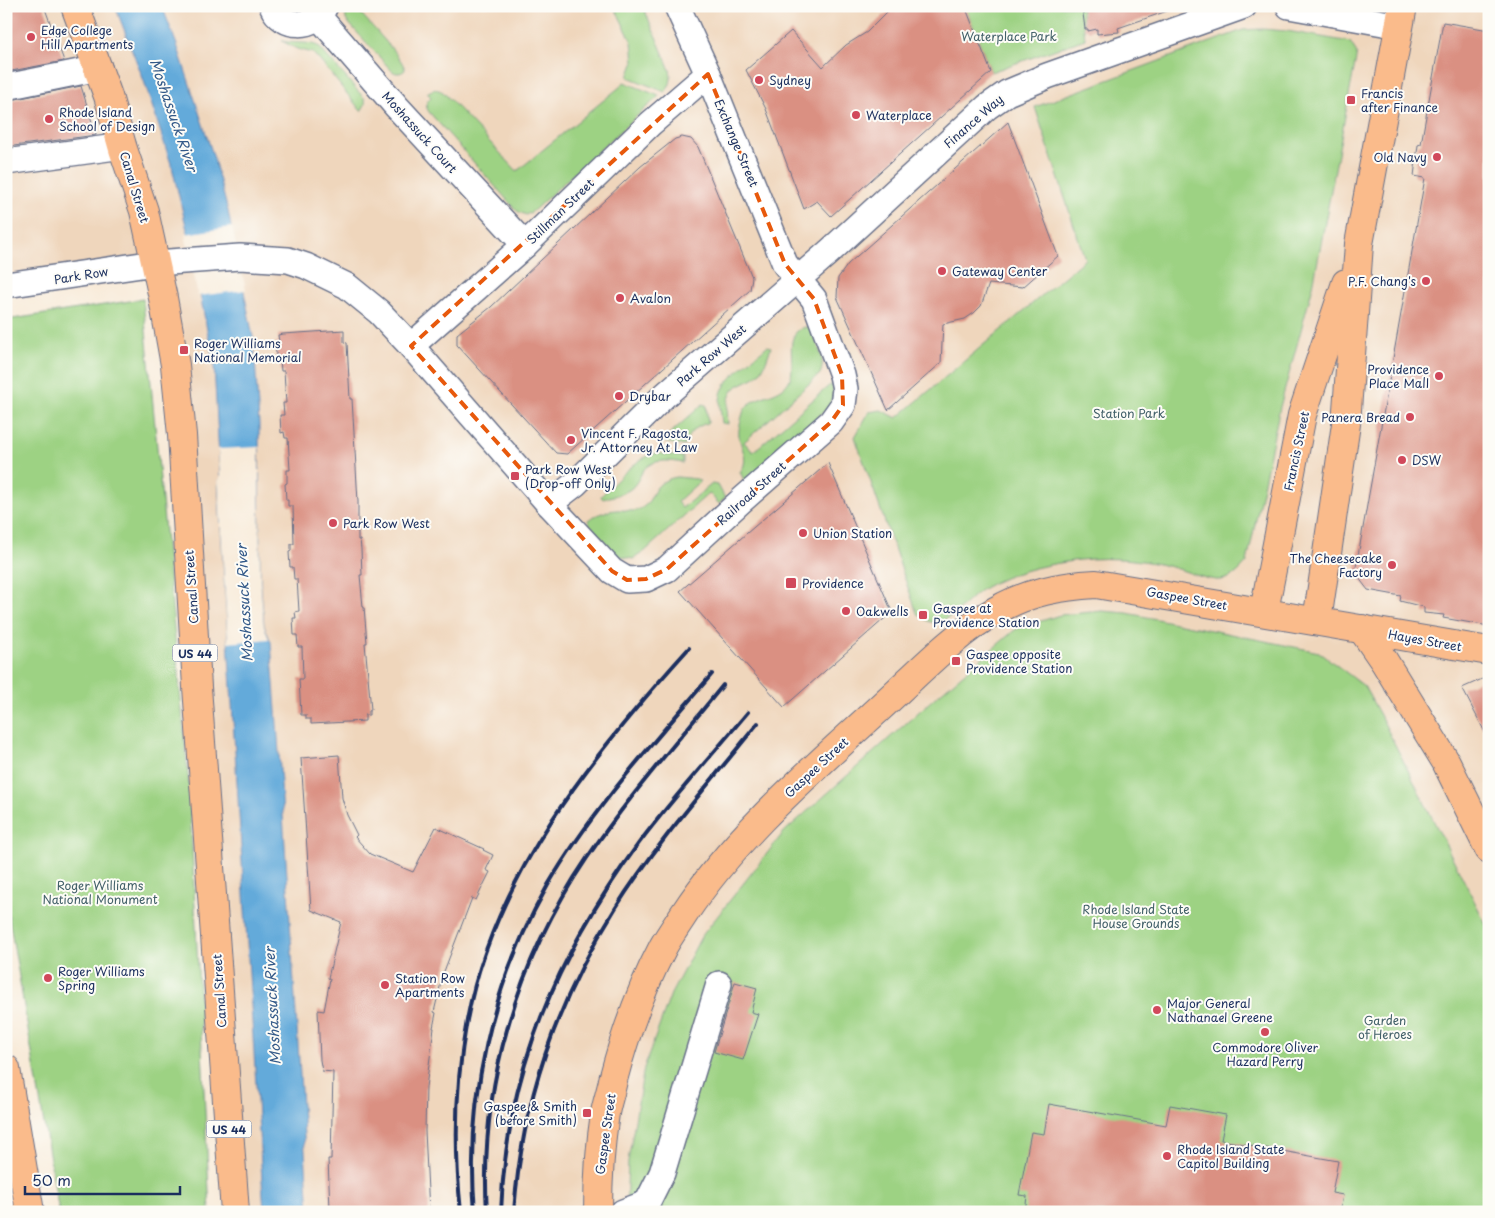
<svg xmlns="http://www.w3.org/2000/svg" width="1495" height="1218" viewBox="0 0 1495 1218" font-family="'Playpen Sans',sans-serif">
<rect width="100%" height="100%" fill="#fdfcf7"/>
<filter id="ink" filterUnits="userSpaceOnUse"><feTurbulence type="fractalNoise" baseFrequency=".02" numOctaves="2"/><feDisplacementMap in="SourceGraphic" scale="10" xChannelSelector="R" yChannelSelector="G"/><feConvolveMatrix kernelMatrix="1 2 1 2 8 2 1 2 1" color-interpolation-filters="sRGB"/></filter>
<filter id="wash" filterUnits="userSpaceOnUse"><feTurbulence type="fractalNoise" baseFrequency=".0096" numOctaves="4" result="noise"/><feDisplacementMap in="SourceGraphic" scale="20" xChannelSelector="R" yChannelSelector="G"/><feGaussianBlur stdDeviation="1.12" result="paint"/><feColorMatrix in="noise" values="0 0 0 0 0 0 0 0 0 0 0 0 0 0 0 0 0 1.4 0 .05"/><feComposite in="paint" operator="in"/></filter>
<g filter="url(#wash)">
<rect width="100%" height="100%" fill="#f8ead8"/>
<polygon fill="#efd6bc" points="6,6 1489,6 1489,1212 240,1212 155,265 6,282"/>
<g fill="#9dd283" stroke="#5c8070">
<path d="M345 6H355C365 20 404 58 405 70 401 74 395 74 391 70L346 20Z"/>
<path d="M614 6H643L670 70C672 79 671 85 665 92L628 77 634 61 632 42Z"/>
<polygon points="965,6 1081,6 1085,39 991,72"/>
<path d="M1262 29 1287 31 1350 42 1357 53 1313 286 1280 407 1247 562C1239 572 1230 581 1216 580 1200 578 1184 570 1168 566 1135 558 1099 556 1066 562 1039 566 1010 573 986 587 968 597 958 617 937 622 929 624 923 618 917 613L855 437 869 412 881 410 897 418 1085 259 1035 107 1243 30Z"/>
<path d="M282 41C293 44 308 41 318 46L365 99C366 104 364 107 361 111L327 69 313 53 297 49Z"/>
<path d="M624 82 659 96 533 211 526 215 517 211 429 112C425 106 426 102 431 97L427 93C433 89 436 88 443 92L517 171 621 86Z"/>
<polygon points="143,299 189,785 210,1212 59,1212 6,900 6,320"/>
<path d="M805 327 810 328C816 343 827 359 820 374L744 442 753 452 830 385H832C835 393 831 403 827 409L745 482 740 472C750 460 741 449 739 436 738 429 741 420 743 413 750 393 779 399 789 381 798 366 781 334 805 327Z"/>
<path d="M767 346 771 347C768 356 765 366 760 373 755 378 749 380 743 383 726 390 727 408 728 424L722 423C721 414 718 401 722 391 729 375 754 358 767 346Z"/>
<path d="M703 404 706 405 708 423C696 426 687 434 684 446L665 442V438Z"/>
<path d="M658 453 683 457V463C668 460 649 458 641 474 638 480 635 486 629 490 622 495 611 496 603 499L601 497 602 495C617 481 637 456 658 453Z"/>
<path d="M677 477 697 479 700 481 677 502 682 508 712 484 718 485 725 498 719 504 709 493 644 552 633 559 618 556 589 524 588 520C596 514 612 509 621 510 626 510 633 512 637 510 657 504 647 482 677 477Z"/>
<polygon points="1102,611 1127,613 1319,652 1364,686 1380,715 1489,930 1489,1212 626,1212 628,1161 644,1068 671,994 701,937 784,832 931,701 1016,629 1060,615"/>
</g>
<polygon fill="#63aada" stroke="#3f6c9c" points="115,6 162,6 177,45 213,155 228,211 254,342 259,424 260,577 264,626 271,642 278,738 309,1212 264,1212 218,481 220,477 214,365 188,234 172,167 144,81"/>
<g fill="#f8ead8">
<polygon points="232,227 246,290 198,296 185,234"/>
<polygon points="259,447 260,577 264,626 269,639 228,643 218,481 220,477 218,449"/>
</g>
<g id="blocks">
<g fill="#da9082">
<polygon points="6,6 44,6 64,61 6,72"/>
<polygon points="893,6 965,6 991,72 831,216 817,201 804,209 766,109 746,70 791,31 823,67 846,45 867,32"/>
<polygon points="1082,6 1172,6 1173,9 1118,28 1119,32 1097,34 1097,29 1088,31 1088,29 1085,29"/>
<polygon points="1443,22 1489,30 1489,626 1443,618 1444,615 1424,613 1424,607 1400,601 1401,596 1368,590 1355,573 1425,178 1414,176 1418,145 1421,144"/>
<polygon points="81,86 96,135 6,147 6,101"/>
<polygon points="1008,122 1058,256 1023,287 989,284 981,306 974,313 965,319 943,324 941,363 888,410 837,297 838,278 848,264"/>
<polygon points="682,137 691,139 698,147 752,277 750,290 567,454 556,453 457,345 457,334 491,307 640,167 675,139"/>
<polygon points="344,330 344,342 347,343 350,399 352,399 358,502 358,540 360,540 361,549 362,575 360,575 363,607 364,607 367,643 365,643 371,710 369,711 369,715 365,715 365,721 311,724 311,719 306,719 306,715 301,715 299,679 303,679 302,647 298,647 297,635 294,635 293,618 296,618 295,612 299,611 297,579 294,579 293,567 290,567 289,552 291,551 291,544 294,544 293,506 288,506 288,500 286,500 285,484 287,483 287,470 290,470 288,438 285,438 284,432 281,433 280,415 284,415 283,403 286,403 284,371 281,371 280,359 276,359 276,342 279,342 278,335 283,334"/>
<polygon points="828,463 892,612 784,707 680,591"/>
<polygon points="1489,676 1489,740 1462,688"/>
<polygon points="339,755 342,798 347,815 357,835 355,837 370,854 413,872 436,827 484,849 483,850 493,855 486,870 490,872 476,900 472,898 443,974 434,1012 436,1013 433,1028 434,1028 426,1087 425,1131 429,1212 331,1212 330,1209 328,1159 331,1159 333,1072 322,1071 320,1060 318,1010 324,1011 330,979 328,978 341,922 311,910 301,758"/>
<polygon points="735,982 757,988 751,1012 758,1014 743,1060 714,1052"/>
<polygon points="1049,1104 1166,1125 1170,1105 1226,1115 1221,1140 1338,1161 1332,1193 1343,1195 1340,1212 1025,1212 1027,1196 1019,1195 1031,1132 1044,1134"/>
</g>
</g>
</g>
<g filter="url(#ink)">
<use href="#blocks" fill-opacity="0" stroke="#687089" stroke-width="1"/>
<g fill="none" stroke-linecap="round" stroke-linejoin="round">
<defs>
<g id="minor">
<path d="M272 6C282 29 315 30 325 6"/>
<polyline points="1289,6 1400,26"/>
<polyline points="319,17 397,107 525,245"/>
<polyline points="6,87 99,68"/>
<polyline points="6,162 123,146"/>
<polyline points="6,285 155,263 240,257 288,260 306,266 347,286 379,312 411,346 549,504 612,571 627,580 646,579 667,569 742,500 831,422 843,405 845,389 842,375 814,299 785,264 708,74 677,6"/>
<polyline points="411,346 525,245 650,124 708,74"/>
<polyline points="549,504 575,484 664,396 829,252 987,107 1007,93 1047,76 1244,6"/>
<polyline points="623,1212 647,1203 662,1173 719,984"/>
</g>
<g id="major">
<polyline points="75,6 108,96 123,149 144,211 163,298 175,365 182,435 197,687 235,1212"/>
<polyline points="1264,611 1302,415 1346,283"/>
<polyline points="1317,621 1346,424 1359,244 1403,6"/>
<polyline points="1362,629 1384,661 1446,762 1489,849"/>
<polyline points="6,1069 30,1212"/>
<path d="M598 1212C598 1179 600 1146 605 1113 607 1102 611 1091 613 1080 625 1034 641 989 663 947 669 936 677 925 684 914 737 833 814 769 885 703 919 672 957 632 997 610 1028 592 1061 586 1096 584L1489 651"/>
</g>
</defs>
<use href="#minor" stroke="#687089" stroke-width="28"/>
<use href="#major" stroke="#687089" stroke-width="30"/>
<use href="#minor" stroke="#fff" stroke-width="25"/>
<use href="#major" stroke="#fabb8b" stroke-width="28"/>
<g stroke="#1b2f5e" stroke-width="4">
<path d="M461 1212C454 1147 455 1084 467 1020 493 877 594 753 689 648"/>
<path d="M475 1212C465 1099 492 983 548 885 593 808 655 741 712 674"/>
<path d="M487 1212C479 1087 517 961 587 858 628 797 677 742 723 685"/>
<path d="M501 1212C506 1072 557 955 639 843 672 799 712 755 748 712"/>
<path d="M514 1212C522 1101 556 1003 615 909 656 844 709 784 758 723"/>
</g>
</g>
</g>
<path fill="none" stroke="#e8590c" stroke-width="4" stroke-dasharray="10 6" stroke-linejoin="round" d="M708 74 785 264 814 299 842 375 843 405 831 422 667 569 646 579 627 580 612 571 411 346Z"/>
<g fill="#d1495b" stroke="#fdfcf7" stroke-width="2">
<circle cx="31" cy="37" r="5"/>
<circle cx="759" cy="80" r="5"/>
<rect x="1346" y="95" width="10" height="10" rx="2.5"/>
<circle cx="856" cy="115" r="5"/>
<circle cx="49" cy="119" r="5"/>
<circle cx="1437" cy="157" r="5"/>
<circle cx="942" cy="271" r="5"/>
<circle cx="1426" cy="281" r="5"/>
<circle cx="620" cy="298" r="5"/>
<rect x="179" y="345" width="10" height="10" rx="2.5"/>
<circle cx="1439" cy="376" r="5"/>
<circle cx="619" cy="396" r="5"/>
<circle cx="1410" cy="417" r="5"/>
<circle cx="571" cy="440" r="5"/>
<circle cx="1402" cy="460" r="5"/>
<rect x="510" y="471" width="10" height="10" rx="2.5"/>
<circle cx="333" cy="523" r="5"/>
<circle cx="803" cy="533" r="5"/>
<circle cx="1392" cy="565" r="5"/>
<rect x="785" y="577" width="12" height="12" rx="2.5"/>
<circle cx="846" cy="611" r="5"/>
<rect x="918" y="610" width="10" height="10" rx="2.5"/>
<rect x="951" y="656" width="10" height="10" rx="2.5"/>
<circle cx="48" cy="978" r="5"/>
<circle cx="385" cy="985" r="5"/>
<circle cx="1157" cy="1010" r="5"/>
<circle cx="1265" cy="1032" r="5"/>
<rect x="582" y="1108" width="10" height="10" rx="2.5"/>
<circle cx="1167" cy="1156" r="5"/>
</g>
<g text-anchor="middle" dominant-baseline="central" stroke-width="4" stroke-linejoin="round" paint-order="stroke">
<g fill="#fdfcf7" stroke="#5f6c8c" stroke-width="1">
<rect x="172.5" y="644.5" width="45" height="17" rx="4"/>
<rect x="206.5" y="1120.5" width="45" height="17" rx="4"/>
</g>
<g font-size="11" font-weight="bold" fill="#1b2f5e">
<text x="195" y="653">US 44</text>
<text x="229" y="1129">US 44</text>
</g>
<g font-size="12" fill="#1b2f5e" stroke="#fdfcf7" text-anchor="start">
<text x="41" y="30">Edge College<tspan x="41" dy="14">Hill Apartments</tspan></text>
<text x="769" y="80">Sydney</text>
<text x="1361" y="93">Francis<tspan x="1361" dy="14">after Finance</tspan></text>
<text x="59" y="112">Rhode Island<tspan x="59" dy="14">School of Design</tspan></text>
<text x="866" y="115">Waterplace</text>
<text x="1427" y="157" text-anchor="end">Old Navy</text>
<text x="952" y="271">Gateway Center</text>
<text x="1416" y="281" text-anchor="end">P.F. Chang's</text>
<text x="630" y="298">Avalon</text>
<text x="194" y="343">Roger Williams<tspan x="194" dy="14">National Memorial</tspan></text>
<text x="1429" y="369" text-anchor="end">Providence<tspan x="1429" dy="14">Place Mall</tspan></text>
<text x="629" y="396">Drybar</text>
<text x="1400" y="417" text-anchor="end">Panera Bread</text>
<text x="581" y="433">Vincent F. Ragosta,<tspan x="581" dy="14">Jr. Attorney At Law</tspan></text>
<text x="1412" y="460">DSW</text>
<text x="525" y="469">Park Row West<tspan x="525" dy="14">(Drop-off Only)</tspan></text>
<text x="343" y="523">Park Row West</text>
<text x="813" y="533">Union Station</text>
<text x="1382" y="558" text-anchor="end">The Cheesecake<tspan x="1382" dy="14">Factory</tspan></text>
<text x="802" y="583">Providence</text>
<text x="933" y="608">Gaspee at<tspan x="933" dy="14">Providence Station</tspan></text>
<text x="856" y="611">Oakwells</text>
<text x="966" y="654">Gaspee opposite<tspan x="966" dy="14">Providence Station</tspan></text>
<text x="58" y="971">Roger Williams<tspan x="58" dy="14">Spring</tspan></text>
<text x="395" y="978">Station Row<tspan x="395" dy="14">Apartments</tspan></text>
<text x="1167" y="1003">Major General<tspan x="1167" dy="14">Nathanael Greene</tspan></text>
<text x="1265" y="1047" text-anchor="middle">Commodore Oliver<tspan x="1265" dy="14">Hazard Perry</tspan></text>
<text x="577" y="1106" text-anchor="end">Gaspee &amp; Smith<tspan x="577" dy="14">(before Smith)</tspan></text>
<text x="1177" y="1149">Rhode Island State<tspan x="1177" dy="14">Capitol Building</tspan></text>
</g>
<g font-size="12" fill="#426069" stroke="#fdfcf7">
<text x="1009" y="36">Waterplace Park</text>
<text x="1129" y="413">Station Park</text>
<text x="100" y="885">Roger Williams<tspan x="100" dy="14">National Monument</tspan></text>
<text x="1136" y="909">Rhode Island State<tspan x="1136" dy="14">House Grounds</tspan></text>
<text x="1385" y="1020">Garden<tspan x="1385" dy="14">of Heroes</tspan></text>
</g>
<g font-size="12" fill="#1b2f5e" stroke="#fdfcf7">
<text transform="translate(973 121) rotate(-41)">Finance Way</text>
<text transform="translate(420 132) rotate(48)">Moshassuck Court</text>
<text transform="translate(737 143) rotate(67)">Exchange Street</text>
<text transform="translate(135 187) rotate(73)">Canal Street</text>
<text transform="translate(560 211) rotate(-44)">Stillman Street</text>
<text transform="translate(81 275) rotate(-9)">Park Row</text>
<text transform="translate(711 355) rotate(-41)">Park Row West</text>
<text transform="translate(1296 451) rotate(-78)">Francis Street</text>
<text transform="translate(751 493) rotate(-42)">Railroad Street</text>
<text transform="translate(191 587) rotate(-94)">Canal Street</text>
<text transform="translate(1187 598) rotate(10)">Gaspee Street</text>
<text transform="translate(1425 640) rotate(10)">Hayes Street</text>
<text transform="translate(816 767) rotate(-43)">Gaspee Street</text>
<text transform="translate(219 991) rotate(-94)">Canal Street</text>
<text transform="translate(605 1134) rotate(-82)">Gaspee Street</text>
</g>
<g font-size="14" font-style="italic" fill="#345a89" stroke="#fdfcf7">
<text transform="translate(174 115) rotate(71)">Moshassuck River</text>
<text transform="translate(244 603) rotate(-93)">Moshassuck River</text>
<text transform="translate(272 1006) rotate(-93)">Moshassuck River</text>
</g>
</g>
<rect width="1495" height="1218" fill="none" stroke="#fdfcf7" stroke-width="25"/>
<path d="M25 1186v8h155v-8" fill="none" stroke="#1b2f5e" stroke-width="2.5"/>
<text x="32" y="1186" font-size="15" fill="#1b2f5e" stroke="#fdfcf7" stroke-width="4" paint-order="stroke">50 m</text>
</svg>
